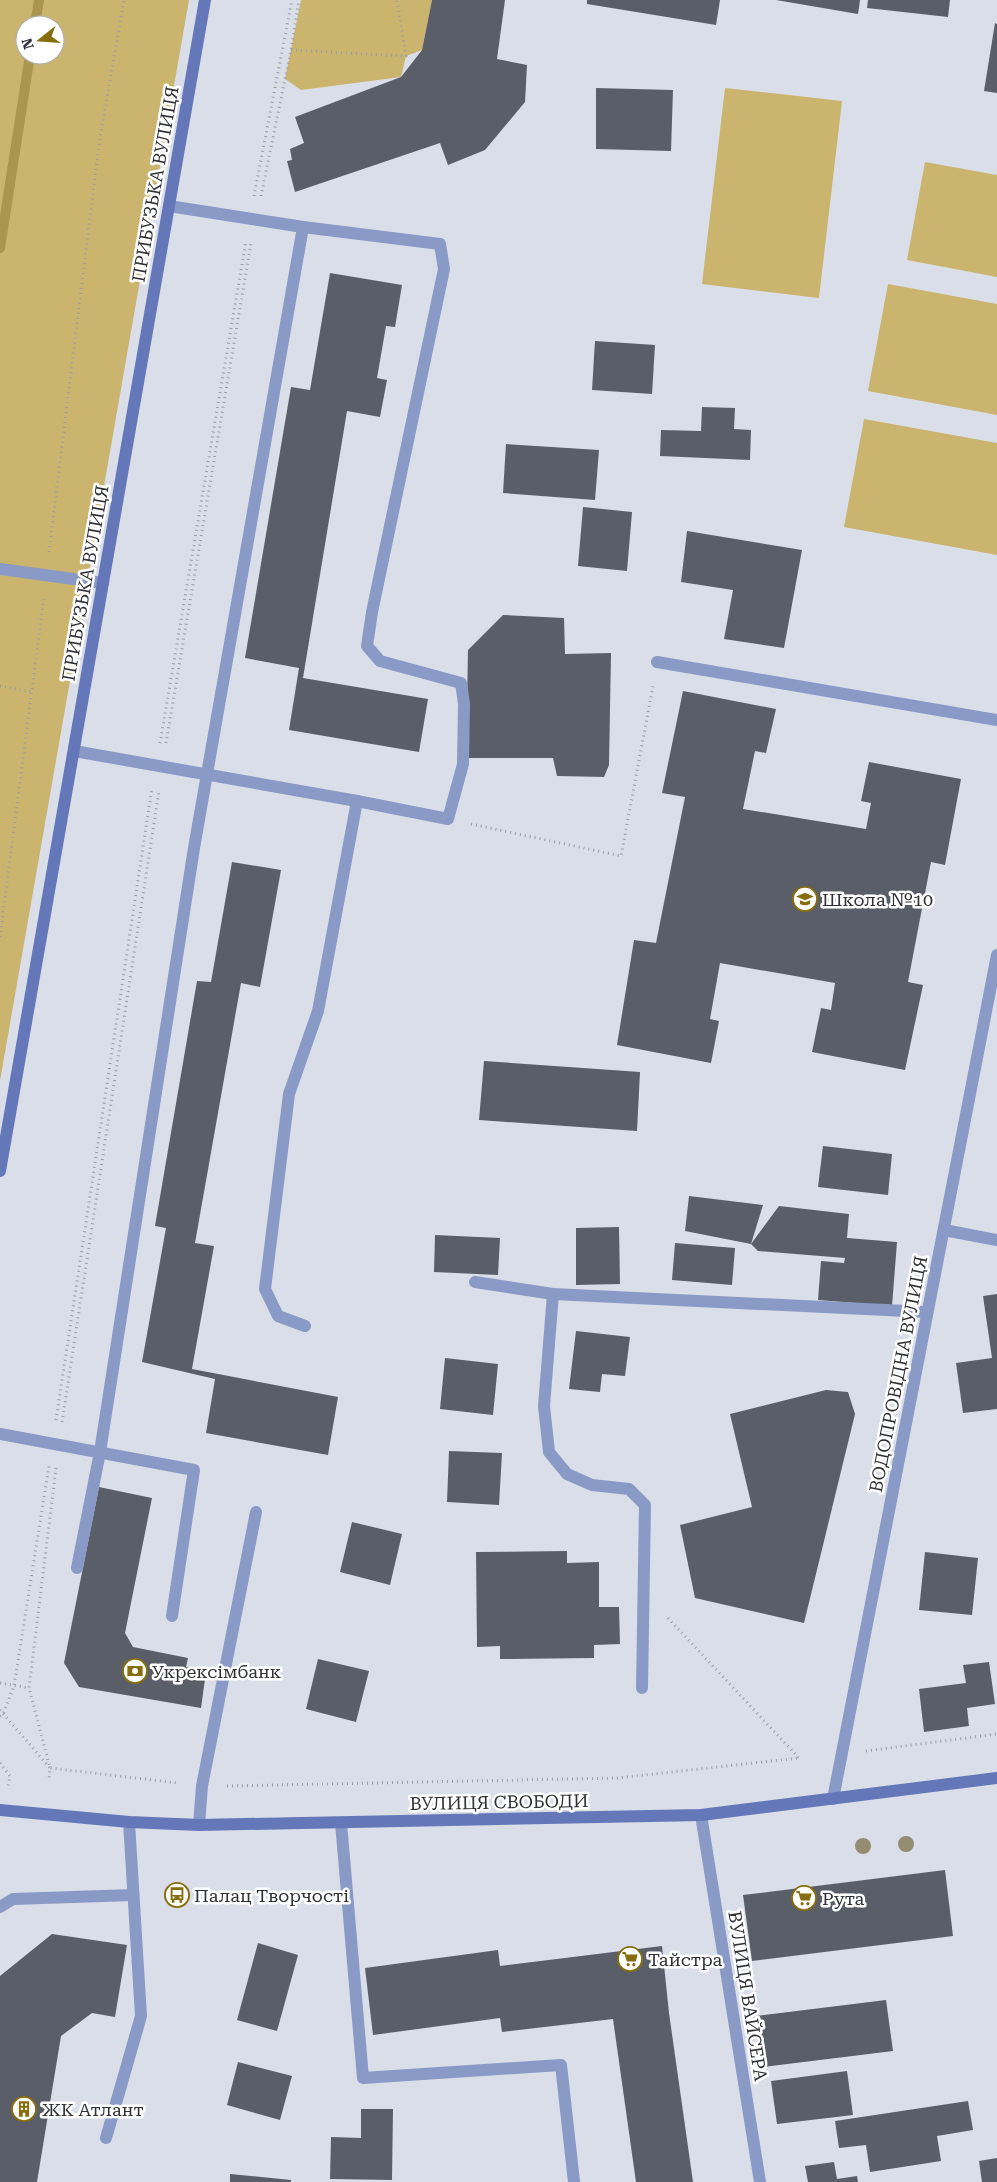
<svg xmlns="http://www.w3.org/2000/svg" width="997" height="2182" viewBox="0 0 997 2182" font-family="'Roboto Serif',serif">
<rect width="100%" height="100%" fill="#dadee9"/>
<g fill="#cbb46e" fill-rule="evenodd">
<path d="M0 0H189L0 1081ZM25 25H55V55H25Z"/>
<polygon points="301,0 432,0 422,50 406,56 401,77 301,90 285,79"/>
<polygon points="725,88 842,101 819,298 702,284"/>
<polygon points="925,162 997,175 997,277 907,260"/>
<polygon points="888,284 997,304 997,415 868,391"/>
<polygon points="864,419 997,443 997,555 844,527"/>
</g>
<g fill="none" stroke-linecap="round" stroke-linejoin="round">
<g stroke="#ac954e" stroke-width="10">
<polyline points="35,25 39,0"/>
<polyline points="0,248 30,55"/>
</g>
</g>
<g fill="#5a5e68">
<polygon points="432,0 505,0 497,59 527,65 525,102 485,150 448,165 440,143 295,192 287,161 292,160 290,149 304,143 295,117 401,77 422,50"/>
<polygon points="587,0 720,0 716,25 587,4"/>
<polygon points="776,0 860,0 858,14"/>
<polygon points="868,0 950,0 948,17 867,8"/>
<polygon points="995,23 997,24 997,93 984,91"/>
<polygon points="596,88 673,90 671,151 596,149"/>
<polygon points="330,273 402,285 395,327 386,326 377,378 387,380 380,417 347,411 303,678 428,699 419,752 289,730 299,668 245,658 291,387 310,390"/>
<polygon points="595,341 655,345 652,394 592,390"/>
<polygon points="702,407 735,408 734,429 751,430 750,460 660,456 661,430 701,431"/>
<polygon points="506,444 599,450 595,500 503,493"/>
<polygon points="583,507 632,512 627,571 578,566"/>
<polygon points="687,531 802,550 784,648 724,639 733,590 681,582"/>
<polygon points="503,615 564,618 565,654 611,653 609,765 604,777 557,776 553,758 466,758 468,650"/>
<polygon points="683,691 776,709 766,753 755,751 743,809 866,829 871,803 861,801 869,762 961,779 945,865 931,862 919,924 908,982 923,985 905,1070 812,1052 821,1008 831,1010 835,983 720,963 710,1019 719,1021 711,1063 617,1045 634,940 656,943 685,797 662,793"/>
<polygon points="232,862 281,870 260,987 241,983 195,1243 214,1246 192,1369 338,1397 328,1455 206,1433 215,1379 142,1362 166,1228 155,1226 197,981 211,982"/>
<polygon points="484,1061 640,1072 637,1131 479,1120"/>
<polygon points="823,1146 892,1154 888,1195 818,1187"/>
<polygon points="689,1196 763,1205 751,1244 685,1231"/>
<polygon points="779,1206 849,1214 847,1238 897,1242 892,1306 818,1300 821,1261 844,1263 845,1258 758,1251 751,1244"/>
<polygon points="619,1227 620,1284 576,1285 576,1228"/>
<polygon points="435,1235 500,1238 498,1275 434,1272"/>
<polygon points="675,1243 735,1248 732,1285 672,1280"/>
<polygon points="997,1294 997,1409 963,1413 956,1363 992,1358 983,1296"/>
<polygon points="576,1331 630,1337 625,1376 602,1374 600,1392 569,1389"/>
<polygon points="445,1358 498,1364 493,1415 440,1409"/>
<polygon points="826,1390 848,1392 855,1414 804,1623 695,1598 680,1525 752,1507 730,1414"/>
<polygon points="449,1451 502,1453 499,1505 447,1502"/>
<polygon points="99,1487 152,1498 125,1633 133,1647 188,1658 186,1667 206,1672 201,1708 79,1687 64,1663"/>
<polygon points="352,1522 402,1534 390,1585 340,1572"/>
<polygon points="567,1551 567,1563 599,1562 599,1607 619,1607 620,1644 594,1645 594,1658 500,1659 500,1646 477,1647 476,1552"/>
<polygon points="925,1552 978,1558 972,1615 919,1610"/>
<polygon points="318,1659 369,1671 356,1722 306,1709"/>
<polygon points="989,1662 995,1704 967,1708 969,1726 924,1732 919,1689 966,1683 963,1665"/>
<polygon points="945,1870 953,1936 752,1961 743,1895"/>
<polygon points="52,1934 127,1945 115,2017 92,2013 61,2036 37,2182 0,2182 0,1976"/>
<polygon points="258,1943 298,1955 277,2031 237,2020"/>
<polygon points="662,1946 669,2013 693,2182 636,2182 613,2019 502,2032 500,2018 373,2035 365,1968 498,1950 500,1966"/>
<polygon points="886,2000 893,2051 763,2067 756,2016"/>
<polygon points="238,2062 292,2076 280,2120 227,2105"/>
<polygon points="847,2071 853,2115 777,2124 771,2081"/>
<polygon points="968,2101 973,2130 937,2136 941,2161 870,2172 866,2145 839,2148 835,2121"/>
<polygon points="361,2109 393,2109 392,2180 330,2179 331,2137 361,2138"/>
<polygon points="997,2158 997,2182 982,2182 979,2161"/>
<polygon points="834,2162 837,2179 857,2176 858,2182 808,2182 805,2166"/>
<polygon points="230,2174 291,2180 291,2182 230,2182"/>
</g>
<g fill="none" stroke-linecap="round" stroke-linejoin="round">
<g stroke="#9a9da5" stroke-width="3" stroke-dasharray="1 4" stroke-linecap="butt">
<polyline points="291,50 406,56 397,0"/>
<polyline points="254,196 292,0"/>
<polyline points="261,196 291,50 299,0"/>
<polyline points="49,552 99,144 124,0"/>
<polyline points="0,686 32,692"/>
<polyline points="160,743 246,241"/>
<polyline points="166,743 251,243"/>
<polyline points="471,824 621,856 653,686"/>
<polyline points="0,937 44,597"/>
<polyline points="56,1420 152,788"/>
<polyline points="62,1422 159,791"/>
<polyline points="56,1468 29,1688 50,1768 178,1783"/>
<polyline points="668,1618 799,1758"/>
<polyline points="0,1683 29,1688"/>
<polyline points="0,1710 50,1768 49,1780"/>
<polyline points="0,1716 3,1714 14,1686 49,1466"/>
<polyline points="866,1751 997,1734"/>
<polyline points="0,1763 10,1776 8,1786"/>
<polyline points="227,1786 617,1778 799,1758"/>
</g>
<g stroke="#8a9ac7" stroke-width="12">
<polyline points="169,206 303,227 440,244 444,269 372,612 367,646 380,661 461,683 464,704 463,764 448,819 357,801"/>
<polyline points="0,569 103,583"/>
<polyline points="657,662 997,720"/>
<polyline points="74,751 357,801 318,1011 289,1094 265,1289 278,1316 305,1326"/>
<polyline points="944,1230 997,1240"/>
<polyline points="475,1282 553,1294 927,1312"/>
<polyline points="553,1294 544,1406 549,1452 567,1474 592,1485 629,1489 645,1505 642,1688"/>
<polyline points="0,1434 194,1470 172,1616"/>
<polyline points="77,1568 100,1452 194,848 303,227"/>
<polyline points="341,1823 363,2078 561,2065 574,2182"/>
<polyline points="0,1907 13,1899 133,1895"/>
<polyline points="106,2138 141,2016 129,1822"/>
</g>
<g stroke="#8a9ac7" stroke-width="12">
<polyline points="833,1799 997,955"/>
<polyline points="701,1815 760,2182"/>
<polyline points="199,1825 202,1786 256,1512"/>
</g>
<g stroke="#6377b9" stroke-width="12">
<polyline points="0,1171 205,0"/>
<polyline points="0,1810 129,1822 199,1825 701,1815 997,1778"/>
</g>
</g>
<g fill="#948d73">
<circle cx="906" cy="1844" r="8"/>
<circle cx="863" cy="1846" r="8"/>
</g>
<defs>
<symbol id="school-ring" viewBox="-11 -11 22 22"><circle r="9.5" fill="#fff" stroke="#876d0b" stroke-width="1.5"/><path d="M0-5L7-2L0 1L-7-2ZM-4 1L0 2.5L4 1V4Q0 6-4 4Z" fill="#876d0b"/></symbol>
<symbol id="bank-ring" viewBox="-11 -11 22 22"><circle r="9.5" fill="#fff" stroke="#876d0b" stroke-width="1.5"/><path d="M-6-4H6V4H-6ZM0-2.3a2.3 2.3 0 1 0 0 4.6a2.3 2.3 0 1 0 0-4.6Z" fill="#876d0b"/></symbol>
<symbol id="bus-ring" viewBox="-11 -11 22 22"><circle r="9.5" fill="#fff" stroke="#876d0b" stroke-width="1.5"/><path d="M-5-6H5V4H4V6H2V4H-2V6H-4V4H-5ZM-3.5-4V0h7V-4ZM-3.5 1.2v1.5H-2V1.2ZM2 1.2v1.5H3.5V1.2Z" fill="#876d0b"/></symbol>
<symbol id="supermarket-ring" viewBox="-11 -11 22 22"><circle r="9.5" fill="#fff" stroke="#876d0b" stroke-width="1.5"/><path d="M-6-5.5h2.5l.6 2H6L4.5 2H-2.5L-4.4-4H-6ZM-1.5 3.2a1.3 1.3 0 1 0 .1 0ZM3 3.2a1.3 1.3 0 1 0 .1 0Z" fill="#876d0b"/></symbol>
<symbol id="building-ring" viewBox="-11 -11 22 22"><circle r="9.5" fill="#fff" stroke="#876d0b" stroke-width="1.5"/><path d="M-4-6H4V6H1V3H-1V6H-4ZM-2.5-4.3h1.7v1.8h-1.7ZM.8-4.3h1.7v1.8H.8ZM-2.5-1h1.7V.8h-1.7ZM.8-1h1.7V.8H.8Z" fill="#876d0b"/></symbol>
</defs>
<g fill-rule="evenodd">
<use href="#school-ring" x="791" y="885" width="28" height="28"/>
<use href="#bank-ring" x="121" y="1657" width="28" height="28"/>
<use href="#bus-ring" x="163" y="1881" width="28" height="28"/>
<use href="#supermarket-ring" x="790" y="1884" width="28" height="28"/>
<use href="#supermarket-ring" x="616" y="1945" width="28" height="28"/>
<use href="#building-ring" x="10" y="2095" width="28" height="28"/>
</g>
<g text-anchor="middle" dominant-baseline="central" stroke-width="5" stroke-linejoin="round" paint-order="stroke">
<g font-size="18" fill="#313237" stroke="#fff">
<text transform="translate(155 184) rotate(-80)">ПРИБУЗЬКА ВУЛИЦЯ</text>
<text transform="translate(85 583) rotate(-80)">ПРИБУЗЬКА ВУЛИЦЯ</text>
<text transform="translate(898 1374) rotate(-79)">ВОДОПРОВІДНА ВУЛИЦЯ</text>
<text transform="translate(499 1802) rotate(-1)">ВУЛИЦЯ СВОБОДИ</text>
<text transform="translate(748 1996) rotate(81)">ВУЛИЦЯ ВАЙСЕРА</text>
</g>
<g font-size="18" fill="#313237" stroke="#fff" text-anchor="start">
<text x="822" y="899">Школа №10</text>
<text x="152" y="1671">Укрексімбанк</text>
<text x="194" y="1895">Палац Творчості</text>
<text x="822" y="1898">Рута</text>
<text x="648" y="1959">Тайстра</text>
<text x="42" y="2109">ЖК Атлант</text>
</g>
</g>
<g transform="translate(40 40) rotate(253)"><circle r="24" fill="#ffffff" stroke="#adadaf"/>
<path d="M0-4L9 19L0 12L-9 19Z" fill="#876d0b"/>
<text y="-8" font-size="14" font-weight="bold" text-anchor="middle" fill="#313237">N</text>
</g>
</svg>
